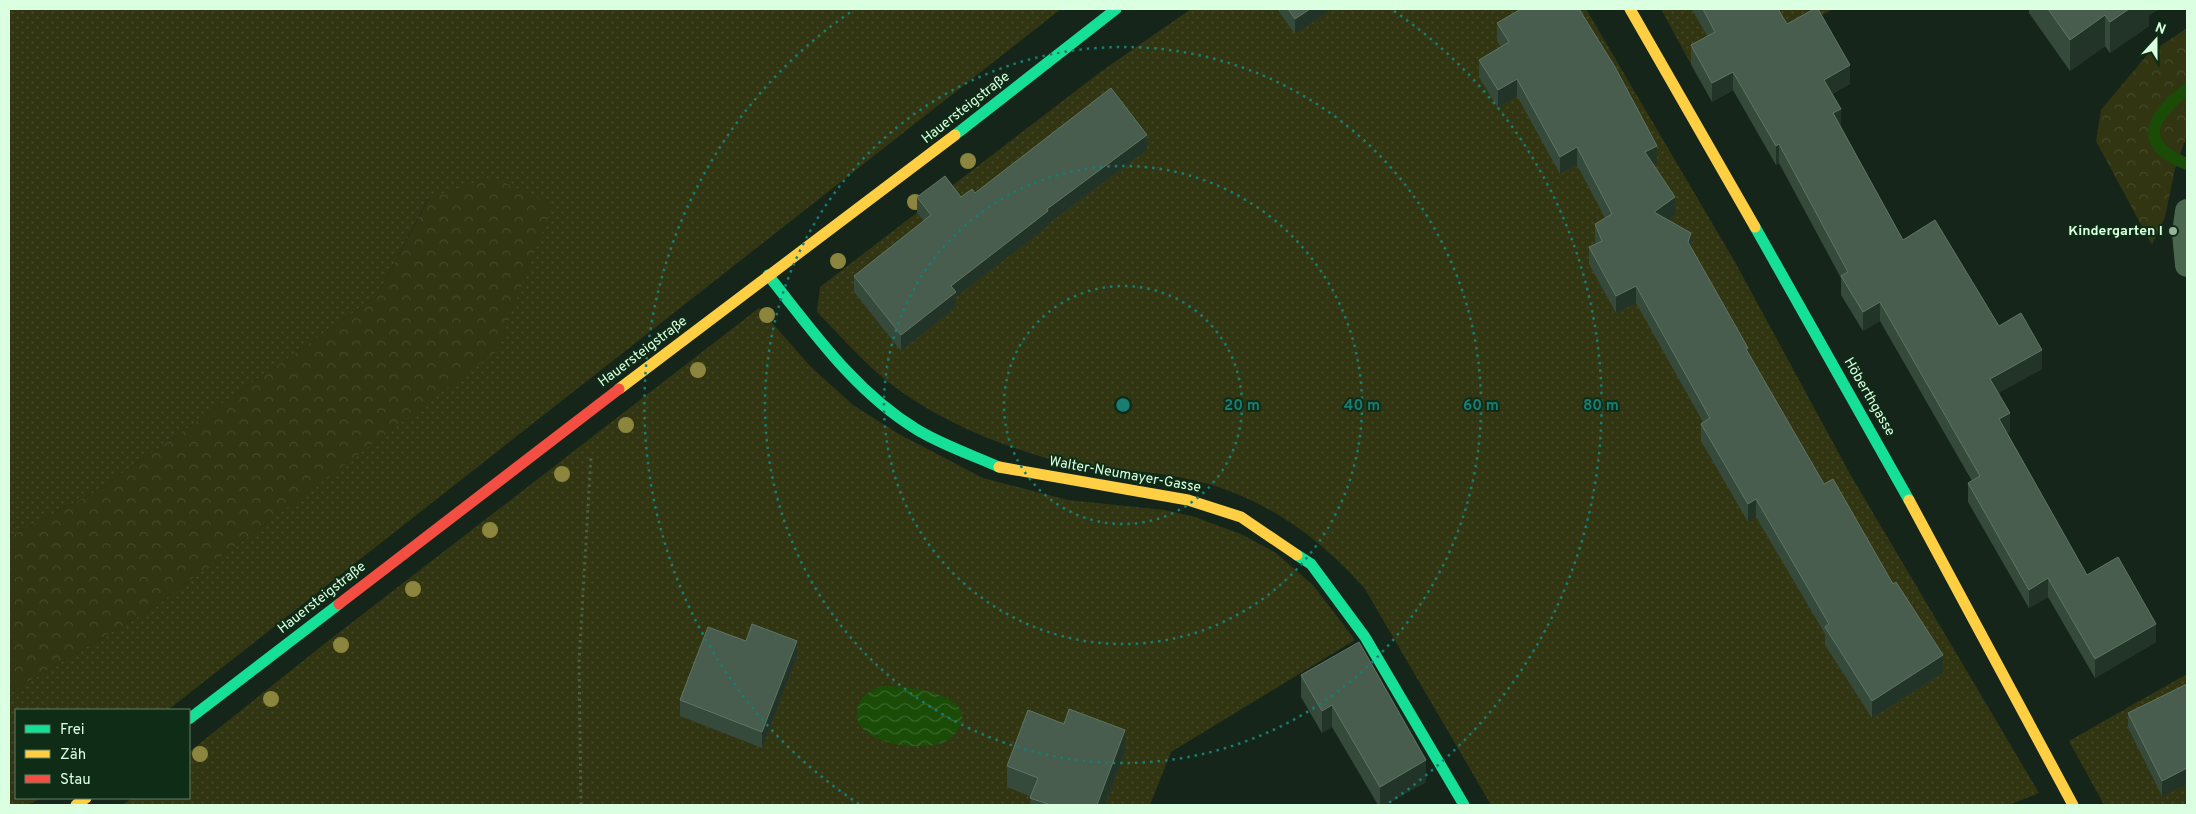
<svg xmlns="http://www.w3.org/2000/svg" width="2196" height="814" viewBox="0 0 2196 814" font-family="Overpass,sans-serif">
<defs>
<pattern id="grass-dots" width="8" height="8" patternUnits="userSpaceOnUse" patternTransform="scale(1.25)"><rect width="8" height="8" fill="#313512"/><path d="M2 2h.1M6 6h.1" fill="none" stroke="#444929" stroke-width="1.8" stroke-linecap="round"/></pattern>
<pattern id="forest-crowns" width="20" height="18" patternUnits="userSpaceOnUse" patternTransform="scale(1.25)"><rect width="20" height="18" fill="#313512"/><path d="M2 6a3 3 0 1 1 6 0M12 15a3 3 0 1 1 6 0" fill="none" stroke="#444929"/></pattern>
<pattern id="water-waves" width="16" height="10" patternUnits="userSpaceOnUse" patternTransform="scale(1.25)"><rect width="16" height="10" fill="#1a4b07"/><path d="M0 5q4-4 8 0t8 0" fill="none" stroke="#3b662b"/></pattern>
</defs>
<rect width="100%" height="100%" fill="#15251a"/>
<g fill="url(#grass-dots)">
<polygon points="9,9 1061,9 168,710 16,710 16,798 42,798 27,805 9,805 9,693 154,607 496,351 429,197 377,296 97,491 9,537"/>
<path d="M1191 9H1586L1735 262 1850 474 2039 793 2009 805H1491L1365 589C1311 528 1248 487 1167 475 1124 468 1080 469 1039 456 986 440 931 416 887 381 862 361 840 335 817 312L820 287 1099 73Z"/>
<polygon points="1661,9 1833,9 1737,63 1700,81"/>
<polygon points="759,308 811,367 853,405 899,434 983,478 1068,500 1165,510 1192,516 1241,534 1276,553 1313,585 1355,640 1171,752 1150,805 122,805 132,798 189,798 189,752 328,641"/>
<polygon points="2187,674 2187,805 2104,805 2069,741"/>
</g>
<g fill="url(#forest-crowns)">
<polygon points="2187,28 2187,135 2175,169 2165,217 2152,245 2096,141 2101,110 2147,55"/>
<polygon points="491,177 553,204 497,351 154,607 9,693 9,537 97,491 377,296 429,198"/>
</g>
<path fill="url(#water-waves)" d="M882 686C903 686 976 692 960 726 954 737 947 743 934 745 913 750 848 742 858 707 861 695 871 690 882 686Z"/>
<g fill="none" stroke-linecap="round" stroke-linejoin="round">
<path stroke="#1a4b07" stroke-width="12" d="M2187 89C2152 116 2135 144 2187 164"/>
<polyline stroke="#4c5e41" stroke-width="3" stroke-dasharray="2.5 4" stroke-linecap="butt" points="581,805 579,662 591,456"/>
<polyline stroke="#4a664d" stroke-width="24" points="2187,211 2184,233 2187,265"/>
<g stroke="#16e098" stroke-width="11">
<polyline points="955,135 1116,9"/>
<polyline points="1755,227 1909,500"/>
<path d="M768 275C812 330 854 391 916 429 940 444 972 455 999 467"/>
<polyline points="1297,555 1311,564 1365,637 1464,805"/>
<polyline points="189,719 339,604"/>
</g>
<g stroke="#ffcf43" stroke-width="11">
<polyline points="1630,9 1755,227"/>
<polyline points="619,389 955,135"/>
<polyline points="999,467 1188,500 1241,517 1297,555"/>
<polyline points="1909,500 2073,805"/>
<polyline points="76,805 86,798"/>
</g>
<polyline stroke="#f24e42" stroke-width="11" points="339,604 619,389"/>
</g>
<g fill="#8b853d">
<circle cx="968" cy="161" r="8"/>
<circle cx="915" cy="202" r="8"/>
<circle cx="838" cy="261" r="8"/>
<circle cx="767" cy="315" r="8"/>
<circle cx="698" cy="370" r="8"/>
<circle cx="626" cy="425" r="8"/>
<circle cx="562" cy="474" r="8"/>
<circle cx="490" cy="530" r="8"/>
<circle cx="413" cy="589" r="8"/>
<circle cx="341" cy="645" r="8"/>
<circle cx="271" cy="699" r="8"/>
<circle cx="200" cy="754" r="8"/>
</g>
<g fill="#364a3b">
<polygon points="1277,9 1332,9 1295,34"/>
<polygon points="1692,9 1778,9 1787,24 1850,84 1832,94 1841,127 1903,240 1999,326 2042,369 1998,393 2010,432 2007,433 2087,575 2156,642 2095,678 2048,597 2029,608 1968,502 1968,483 1972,481 1880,321 1863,331 1841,295 1841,278 1779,163 1776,165 1733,90 1712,102 1691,64 1691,45 1707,36"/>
<polygon points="2029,9 2159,9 2149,15 2149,26 2110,53 2105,46 2070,71 2029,13"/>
<polygon points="1497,23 1657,163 1654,165 1675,215 1668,220 1691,247 1748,353 1824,484 1943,673 1872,718 1825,645 1825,634 1756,517 1748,522 1701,441 1701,424 1703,422 1636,303 1616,313 1589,264 1589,247 1596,243 1595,241 1595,224 1605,218 1577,165 1560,174 1517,96 1498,108 1479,77 1479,60 1501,47 1497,41"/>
<polygon points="1147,150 1048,224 1048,226 956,297 956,307 901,351 854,292 854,276 924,221 917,213 917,197 961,197"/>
<polygon points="746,641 797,657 762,748 680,716 680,700"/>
<polygon points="1301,675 1426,782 1385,805 1378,805 1332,727 1322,733 1301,697"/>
<polygon points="2187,684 2162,796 2128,728 2128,713"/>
<polygon points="1125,752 1105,805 1030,805 1031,797 1007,787 1007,766"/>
</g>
<g fill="#223327">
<polygon points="1310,9 1332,9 1295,34 1295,19"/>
<polygon points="2129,9 2159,9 2149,15 2149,26 2110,53 2110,22"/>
<polygon points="2105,15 2105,46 2070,71 2070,40"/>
<polygon points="1850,65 1850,84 1824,99 1824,80"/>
<polygon points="1733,72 1733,90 1712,102 1712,83"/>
<polygon points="1517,79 1517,96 1498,108 1498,90"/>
<polygon points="1841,109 1841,128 1833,113"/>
<polygon points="1147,135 1147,150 1048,224 1048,226 956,297 956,307 901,351 901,335 951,286 1047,209"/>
<polygon points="1779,144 1779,163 1776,165 1776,146"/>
<polygon points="1657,146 1657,163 1645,170 1645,152"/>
<polygon points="1577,147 1577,165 1560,174 1560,157"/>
<polygon points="1675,197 1675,215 1654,229 1654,212"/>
<polygon points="1691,233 1691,250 1688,242"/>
<polygon points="1636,286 1636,303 1616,313 1616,296"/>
<polygon points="1880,302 1880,321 1863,331 1863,312"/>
<polygon points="2042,350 2042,369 1990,398 1990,379"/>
<polygon points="2010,413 2010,432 1999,438 1999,419"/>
<polygon points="1756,499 1756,517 1748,522 1748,504"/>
<polygon points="2048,578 2048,597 2029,608 2029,590"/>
<polygon points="2156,624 2156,642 2095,678 2095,659"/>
<polygon points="797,641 797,657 762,748 762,732"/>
<polygon points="1943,655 1943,673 1872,718 1872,701"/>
<polygon points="1332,705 1332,727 1322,733 1322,711"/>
<polygon points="1125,730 1125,752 1105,805 1097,805"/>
<polygon points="1426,760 1426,782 1385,805 1380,805 1380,787"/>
<polygon points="2187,768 2187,784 2162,796 2162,781"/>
</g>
<g fill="#485d4d" stroke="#5f7664">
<polygon points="1288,9 1310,9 1295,19"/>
<polygon points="1521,9 1579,9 1615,67 1657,146 1645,152 1675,197 1654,212 1691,233 1688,242 1748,348 1746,349 1824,484 1833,479 1893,584 1896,582 1943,655 1872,701 1825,627 1829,624 1756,499 1748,504 1701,424 1710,418 1636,286 1616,296 1589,247 1602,241 1595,224 1612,214 1577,147 1560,157 1517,79 1498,90 1479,60 1509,42 1497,23"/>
<polygon points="1703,9 1778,9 1787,24 1814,9 1818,9 1850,65 1824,80 1841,109 1833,113 1903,240 1935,220 1999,326 2021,313 2042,350 1990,379 2010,413 1999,419 2087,575 2118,557 2156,624 2095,659 2048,578 2029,590 1968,483 1980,476 1880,302 1863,312 1841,276 1848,272 1779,144 1776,146 1733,72 1712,83 1691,45 1715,32"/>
<polygon points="2048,9 2129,9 2110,22 2105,15 2070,40"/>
<polygon points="1111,88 1147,135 1047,209 1048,211 951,286 956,292 901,335 854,276 931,215 917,197 945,176 961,197 972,189 975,193"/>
<polygon points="752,624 797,641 762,732 680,700 708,627 746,641"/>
<polygon points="1359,642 1426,760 1380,787 1332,705 1322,711 1301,675"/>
<polygon points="2187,684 2187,768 2162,781 2128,713"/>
<polygon points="1069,709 1125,730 1097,805 1051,805 1030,798 1038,778 1007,766 1028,710 1064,724"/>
</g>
<g fill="none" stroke="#197d74" stroke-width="2.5" stroke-dasharray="2.5 5">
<circle cx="1123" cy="405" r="119"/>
<circle cx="1123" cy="405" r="239"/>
<circle cx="1123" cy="405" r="358"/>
<path d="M859 804A478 478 0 0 1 852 11M1394 11A478 478 0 0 1 1387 804"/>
</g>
<circle fill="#95b39b" stroke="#0e2c16" stroke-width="2" cx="2173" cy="231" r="5"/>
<g text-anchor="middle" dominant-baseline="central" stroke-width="4" stroke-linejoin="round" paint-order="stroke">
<g font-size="14" fill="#daffe1" stroke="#0e2c16">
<text transform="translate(966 108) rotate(-38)">Hauersteigstraße</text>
<text transform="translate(643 352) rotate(-37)">Hauersteigstraße</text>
<text transform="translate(1869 397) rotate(60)">Höberthgasse</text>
<text transform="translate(1125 475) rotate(10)">Walter-Neumayer-Gasse</text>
<text transform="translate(322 598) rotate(-38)">Hauersteigstraße</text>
</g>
<g font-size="14" font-weight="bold" fill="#daffe1" stroke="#0e2c16" text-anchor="end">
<text x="2163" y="231">Kindergarten I</text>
</g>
</g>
<circle cx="1123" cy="405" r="8" fill="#197d74" stroke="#0e2c16" stroke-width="2.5"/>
<g font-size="15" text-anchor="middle" font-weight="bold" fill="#197d74" stroke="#0e2c16" stroke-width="4" stroke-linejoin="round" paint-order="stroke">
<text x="1242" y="410">20 m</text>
<text x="1362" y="410">40 m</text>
<text x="1481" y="410">60 m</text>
<text x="1601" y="410">80 m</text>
</g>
<rect width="2196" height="814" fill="none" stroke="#daffe1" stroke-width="20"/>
<rect x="15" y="709" width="175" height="90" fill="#0e2c16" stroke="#608067"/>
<rect x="25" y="725" width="25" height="8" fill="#16e098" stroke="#608067"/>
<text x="60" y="734" font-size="15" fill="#daffe1">Frei</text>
<rect x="25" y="750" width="25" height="8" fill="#ffcf43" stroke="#608067"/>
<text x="60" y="759" font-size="15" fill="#daffe1">Zäh</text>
<rect x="25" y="775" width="25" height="8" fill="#f24e42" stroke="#608067"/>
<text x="60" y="784" font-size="15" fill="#daffe1">Stau</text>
<g transform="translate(2156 40) rotate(21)" stroke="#0e2c16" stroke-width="4" paint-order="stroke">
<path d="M0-4L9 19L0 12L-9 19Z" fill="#daffe1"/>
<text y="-8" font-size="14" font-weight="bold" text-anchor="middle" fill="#daffe1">N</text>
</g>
</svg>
